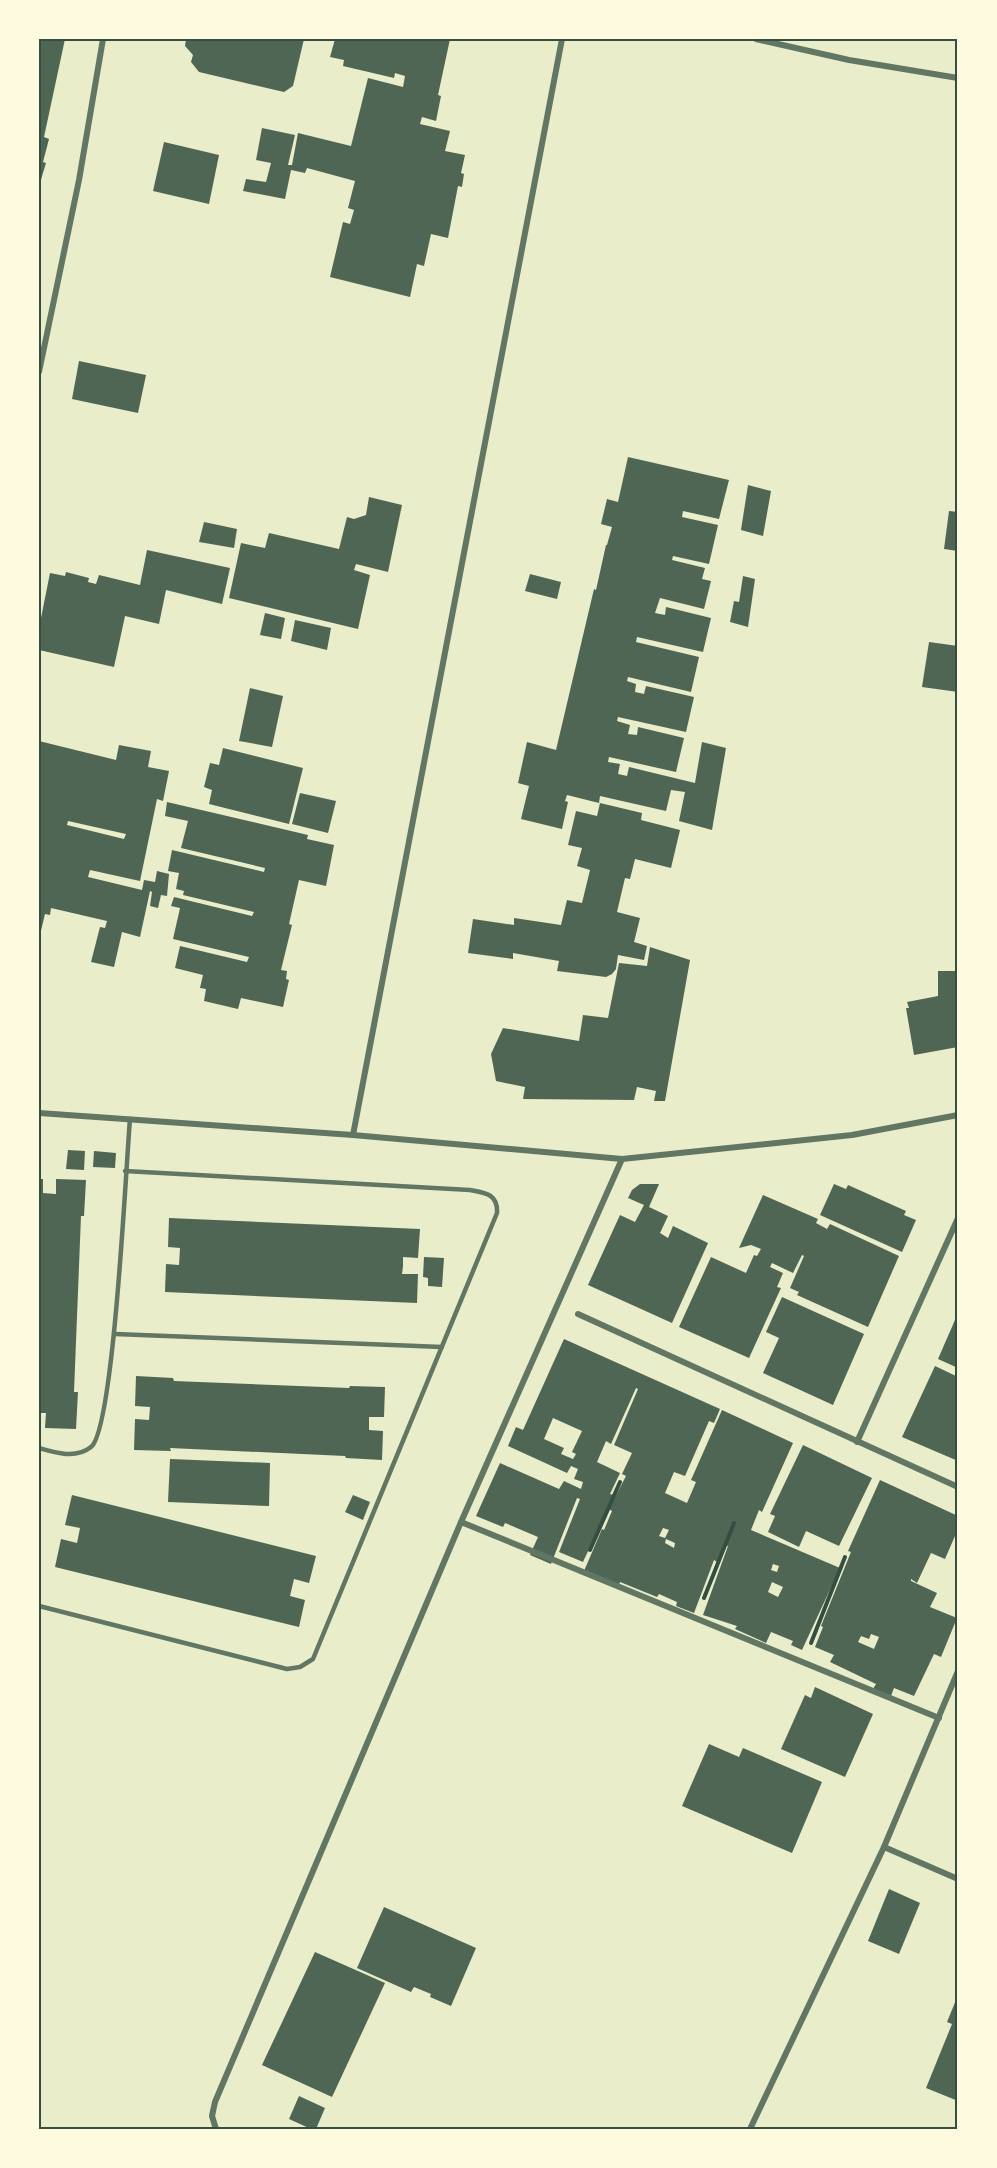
<svg xmlns="http://www.w3.org/2000/svg" width="997" height="2168" viewBox="0 0 997 2168" font-family="'Fira Sans',sans-serif">
<rect width="100%" height="100%" fill="#e9edc9"/>
<g fill="#4f6655" fill-rule="evenodd">
<polygon points="39,39 65,39 44,137 49,139 43,162 46,163 40,183"/>
<polygon points="186,39 304,39 293,86 284,92 199,72 191,62 193,55 185,46"/>
<polygon points="335,39 450,39 438,95 441,96 436,121 422,117 420,124 450,131 445,151 465,155 461,173 464,174 462,187 458,186 448,238 431,234 424,266 417,264 410,297 330,277 343,222 350,224 354,210 348,208 355,181 307,168 305,173 291,170 285,199 243,191 246,179 266,182 271,163 256,160 262,128 295,135 288,165 292,165 298,133 351,146 368,78 403,87 405,76 395,73 394,78 343,66 344,60 330,57"/>
<polygon points="164,142 219,155 209,204 153,191"/>
<polygon points="79,361 146,375 138,413 72,399"/>
<polygon points="628,457 729,480 719,519 683,511 682,517 718,525 709,564 673,556 672,560 705,568 702,579 711,581 704,609 660,598 655,613 665,615 666,607 711,618 703,652 637,637 636,642 699,657 691,692 628,677 627,681 636,684 635,692 644,694 646,686 694,697 686,732 618,717 617,721 630,725 628,734 637,735 638,727 684,738 676,772 609,757 608,762 620,764 618,774 627,776 629,767 695,783 702,742 726,748 712,830 679,821 685,792 671,790 666,811 600,796 599,803 567,795 565,801 568,802 562,829 521,819 529,786 518,783 527,742 556,750 594,589 596,590 606,545 607,545 612,527 601,524 607,499 618,502"/>
<polygon points="748,485 771,491 763,536 741,530"/>
<polygon points="369,497 402,505 388,572 356,564 354,570 370,575 358,629 229,598 241,543 265,548 269,533 339,549 347,517 354,519 366,515"/>
<polygon points="949,511 958,512 958,551 944,549"/>
<polygon points="204,522 237,529 234,548 199,542"/>
<polygon points="147,550 230,568 222,604 166,590 159,624 125,616 114,667 39,650 39,628 50,573 65,576 66,572 89,578 88,582 96,584 99,575 140,585"/>
<polygon points="530,574 561,582 557,599 525,591"/>
<polygon points="743,576 755,579 748,627 730,622 734,601 739,602"/>
<polygon points="265,613 285,618 281,639 260,635"/>
<polygon points="295,620 331,628 327,650 291,641"/>
<polygon points="929,642 958,646 958,692 922,687"/>
<polygon points="250,688 283,696 272,747 239,741"/>
<path d="M39 741 116 760 119 745 151 751 148 767 169 771 163 801 157 799 140 881 90 870 88 877 142 890 144 880 155 882 157 871 169 874 167 896 161 895 158 908 150 906 152 892 150 891 140 937 122 932 114 967 91 962 100 927 105 928 107 921 51 908 50 915 45 914 39 939ZM68 821 126 834 124 839 67 825Z"/>
<polygon points="223,748 303,768 289,824 209,804 212,790 204,787 210,763 219,765"/>
<polygon points="300,793 336,801 328,833 292,824"/>
<polygon points="167,802 308,835 307,839 334,845 326,886 299,880 289,924 292,925 281,970 287,971 286,979 289,980 283,1007 241,998 238,1009 204,1001 206,989 200,988 203,975 175,968 180,946 247,962 249,957 173,939 180,908 171,906 174,897 252,916 254,912 183,895 184,891 176,889 179,873 168,871 172,850 264,872 265,868 181,848 188,821 165,816"/>
<polygon points="600,803 642,813 641,820 680,830 671,868 635,859 630,879 625,878 617,912 640,918 634,942 647,946 644,960 618,955 616,969 612,974 606,977 557,971 559,961 513,953 513,959 468,953 473,919 514,925 514,918 561,925 567,900 582,903 590,870 577,866 582,848 568,845 576,811 597,816"/>
<polygon points="650,947 690,960 665,1101 654,1101 656,1091 637,1087 634,1100 523,1099 525,1087 496,1081 491,1054 503,1028 579,1041 583,1015 608,1018 619,963 647,966"/>
<polygon points="938,971 956,971 958,1047 914,1055 906,1008 909,1008 907,1002 938,996"/>
<polygon points="68,1150 85,1151 84,1170 66,1169"/>
<polygon points="94,1151 116,1153 115,1168 93,1167"/>
<polygon points="39,1179 43,1179 43,1193 56,1194 56,1179 86,1180 84,1216 81,1216 74,1392 78,1392 76,1429 45,1428 46,1413 39,1413"/>
<polygon points="640,1184 659,1184 649,1207 668,1216 660,1233 668,1238 673,1226 708,1243 672,1323 588,1285 620,1215 635,1222 644,1205 628,1198 632,1190"/>
<polygon points="834,1184 846,1189 848,1185 906,1211 904,1215 916,1220 902,1252 820,1215"/>
<polygon points="763,1195 818,1219 816,1223 827,1229 830,1224 899,1256 868,1327 797,1295 799,1292 790,1288 804,1256 802,1255 793,1273 772,1263 770,1267 783,1273 777,1287 781,1288 749,1358 679,1327 711,1257 746,1273 754,1255 757,1256 761,1249 751,1245 739,1248"/>
<polygon points="169,1218 420,1229 418,1258 403,1257 403,1266 402,1274 418,1274 417,1303 165,1292 166,1264 179,1265 180,1248 168,1247"/>
<polygon points="424,1257 444,1258 442,1287 428,1286 428,1278 423,1277"/>
<polygon points="782,1297 864,1334 833,1405 763,1373 779,1338 766,1332"/>
<polygon points="958,1313 958,1368 938,1359"/>
<path d="M564 1339 720 1409 714 1423 709 1421 685 1476 674 1472 665 1493 687 1503 696 1482 691 1480 722 1410 793 1443 762 1512 759 1510 751 1530 840 1568 802 1650 791 1645 793 1641 771 1632 766 1643 735 1629 737 1626 703 1615 728 1546 724 1545 717 1562 714 1560 694 1613 676 1606 677 1602 659 1594 657 1597 620 1582 619 1585 584 1571 602 1529 604 1530 612 1511 609 1509 626 1476 622 1474 632 1453 614 1445 638 1389 636 1388 611 1444 606 1441 597 1462 620 1473 610 1494 614 1495 583 1562 559 1552 580 1499 577 1498 551 1564 530 1555 538 1537 505 1523 503 1527 476 1516 500 1463 559 1489 564 1481 581 1489 583 1482 574 1479 578 1469 571 1466 567 1473 508 1446 516 1427 523 1430ZM553 1418 582 1431 572 1452 576 1454 573 1459 561 1454 564 1448 544 1439ZM663 1528 669 1530 665 1538 659 1536ZM666 1539 675 1543 674 1548 665 1543ZM773 1564 779 1566 777 1572 771 1570ZM772 1582 783 1587 778 1597 768 1592Z"/>
<polygon points="935,1366 958,1377 958,1461 902,1437"/>
<polygon points="136,1376 173,1378 174,1381 349,1388 350,1386 385,1387 384,1417 369,1417 369,1430 383,1431 382,1460 346,1458 345,1456 170,1448 171,1451 134,1450 135,1419 149,1420 150,1407 135,1406"/>
<polygon points="803,1445 872,1478 839,1546 806,1531 799,1547 768,1532 775,1516 770,1514"/>
<polygon points="170,1459 270,1463 269,1506 168,1502"/>
<path d="M880 1480 958 1516V1529L945 1559 931 1553 917 1583 911 1579V1581L937 1593 930 1607 957 1618 941 1657 934 1654 914 1696 894 1688 891 1696 873 1689 876 1684 830 1662 834 1655 815 1647 823 1627 821 1626 851 1552 848 1551ZM871 1634 879 1637 874 1649 858 1642 861 1636 869 1639Z"/>
<polygon points="72,1495 316,1556 309,1583 294,1579 290,1596 305,1600 299,1627 55,1567 61,1539 77,1543 80,1528 65,1525"/>
<polygon points="353,1495 370,1502 363,1520 345,1512"/>
<polygon points="815,1687 873,1714 845,1777 781,1749 805,1695 811,1698"/>
<polygon points="709,1744 739,1757 743,1748 822,1782 792,1853 682,1806"/>
<polygon points="889,1889 920,1903 899,1954 868,1941"/>
<polygon points="384,1907 476,1948 451,2006 430,1997 431,1994 414,1987 411,1992 357,1968"/>
<polygon points="315,1952 385,1983 332,2097 262,2065"/>
<polygon points="958,1995 958,2101 926,2088 952,2024 947,2022"/>
<polygon points="299,2096 325,2108 316,2129 311,2129 289,2119"/>
</g>
<g fill="none" stroke-linecap="round" stroke-linejoin="round">
<g stroke="#344e41" stroke-width="4">
<polyline points="590,1550 620,1482"/>
<polyline points="704,1598 734,1523"/>
<polyline points="811,1643 845,1557"/>
</g>
<g stroke="#617663" stroke-width="4.5">
<polyline points="115,1334 442,1347"/>
<path d="M39 1448C56 1453 76 1459 91 1447 114 1429 126 1164 130 1119"/>
<path d="M39 1606 287 1669 300 1667 313 1659 497 1213C498 1194 486 1193 470 1190L125 1171"/>
</g>
<g stroke="#617663" stroke-width="6">
<polyline points="756,39 849,60 958,78"/>
<polyline points="39,372 79,180 103,39"/>
<polyline points="39,1113 353,1135 622,1159 852,1135 958,1115"/>
<polyline points="353,1135 562,39"/>
<polyline points="578,1314 958,1487"/>
<polyline points="857,1442 958,1218"/>
<polyline points="461,1522 939,1718"/>
<polyline points="958,1671 884,1847 958,1879"/>
<polyline points="216,2129 212,2116 215,2102 461,1522 622,1159"/>
<polyline points="750,2129 884,1847"/>
</g>
</g>
<rect width="997" height="2168" fill="none" stroke="#fefae0" stroke-width="81"/>
<rect x="40" y="40" width="916" height="2088" fill="none" stroke="#344e41" stroke-width="2"/>
</svg>
